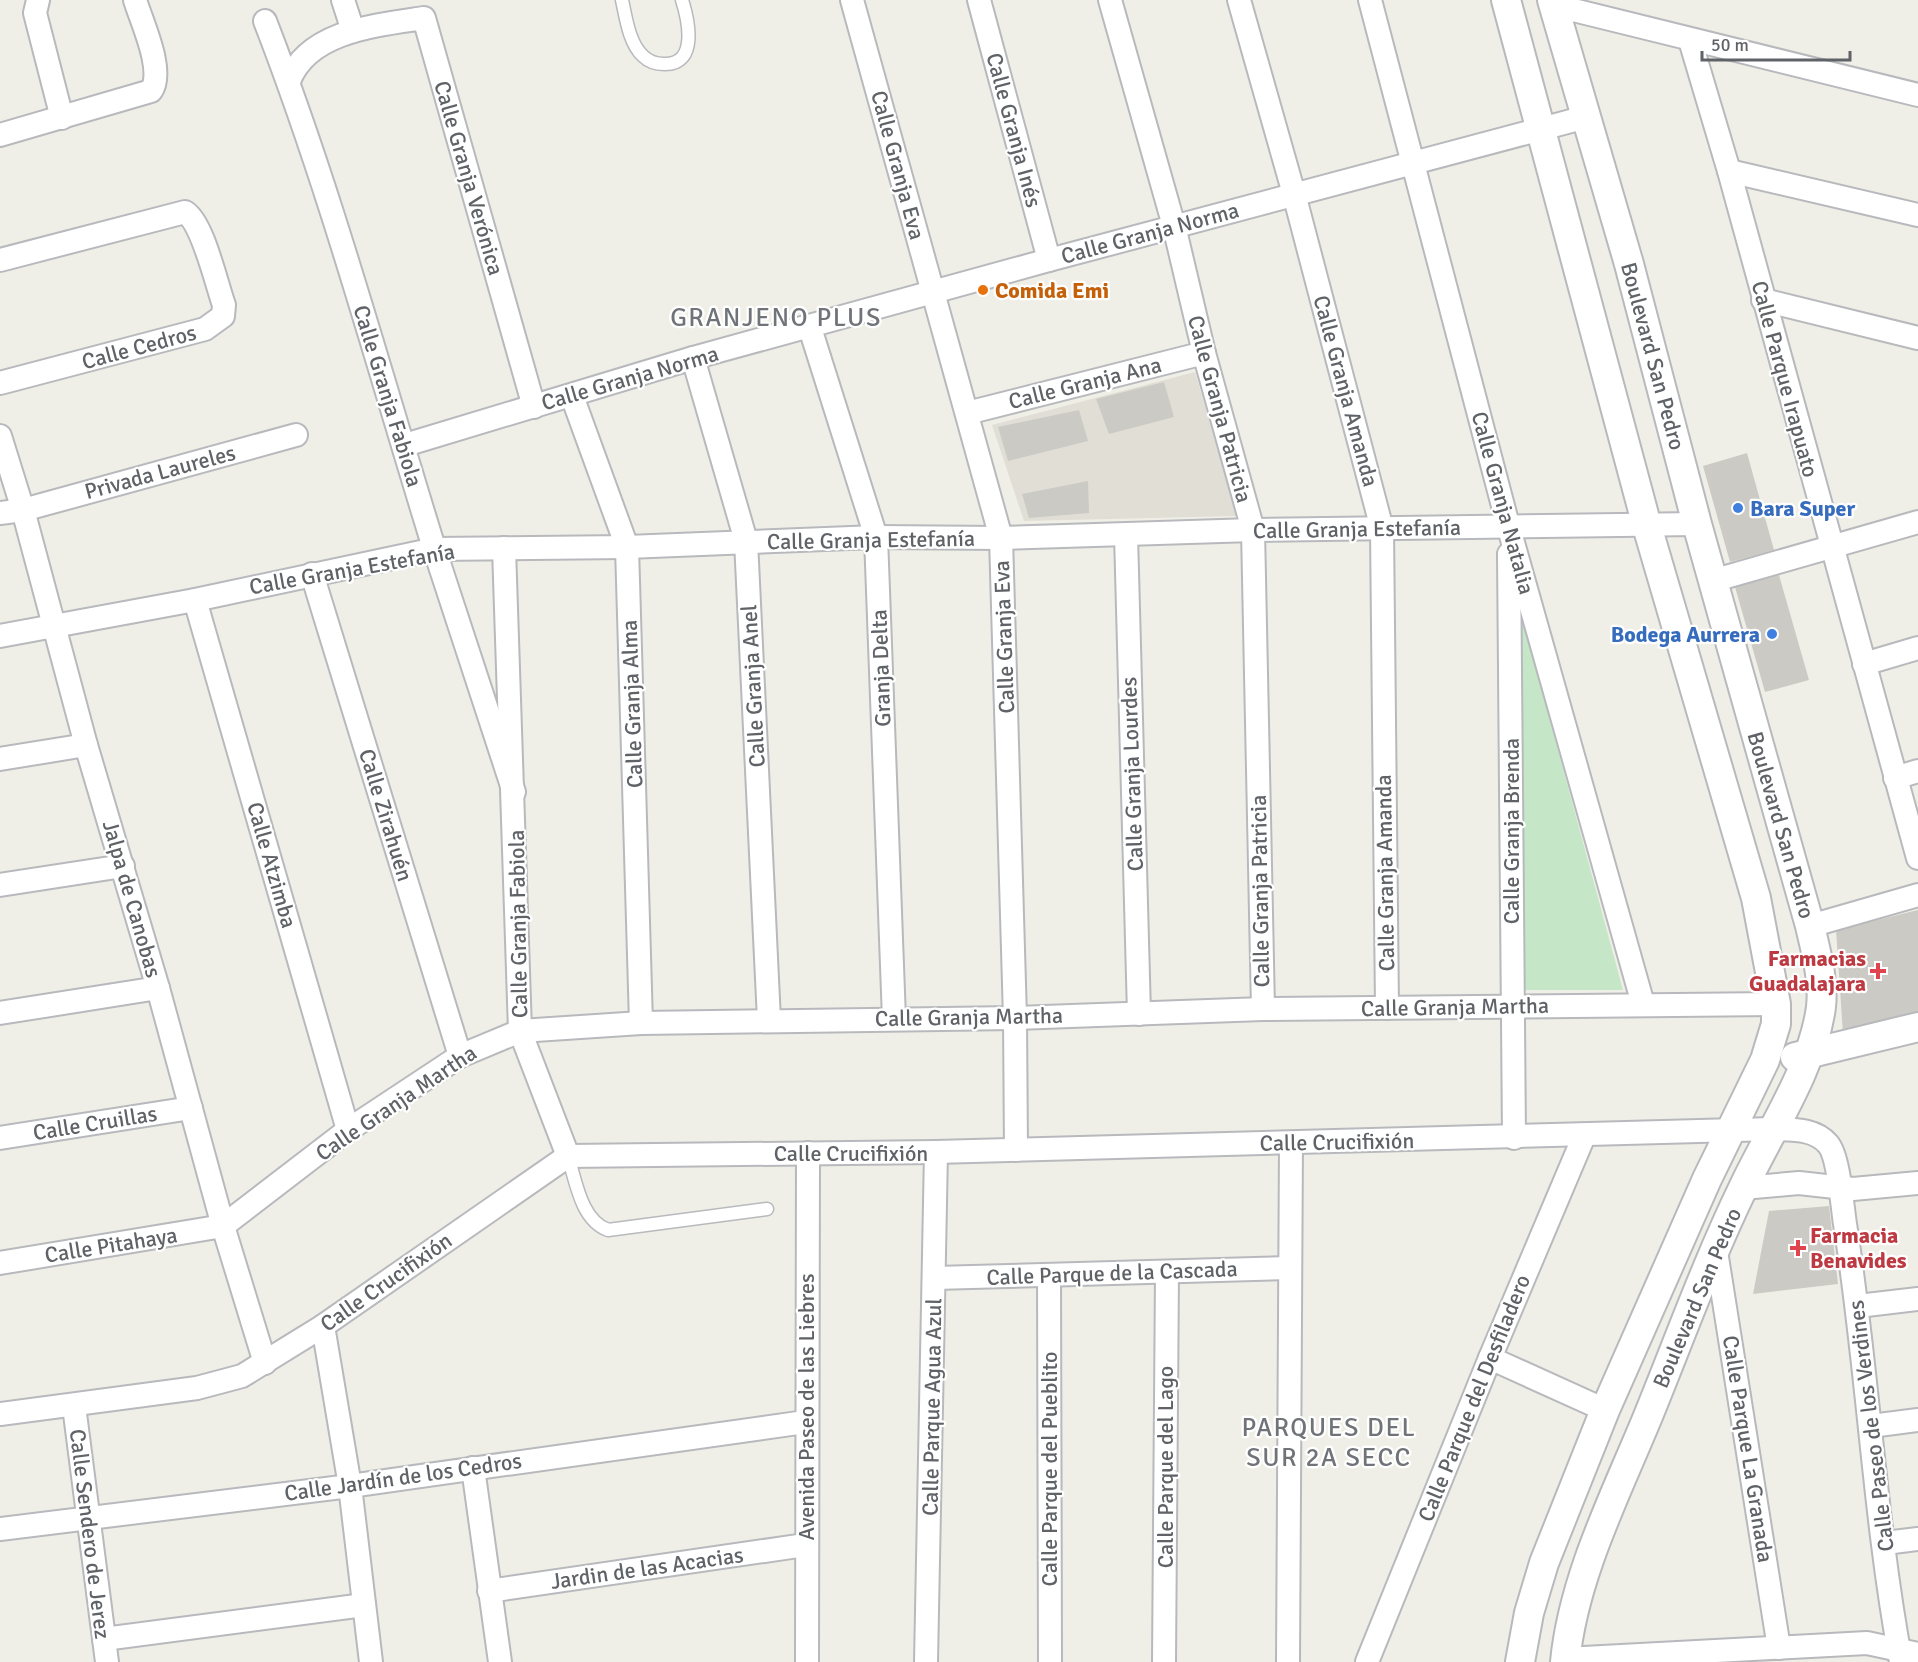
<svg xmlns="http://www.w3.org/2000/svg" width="1918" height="1662" viewBox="0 0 1918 1662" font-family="Signika,sans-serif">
<rect width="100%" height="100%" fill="#f0efe7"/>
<polygon fill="#e0ded5" points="1195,372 1237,516 1024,521 992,425"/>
<polygon fill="#c5e7c7" points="1519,606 1623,990 1522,990"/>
<g fill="#cccac4">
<polygon points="1164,382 1174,417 1109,434 1096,399"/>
<polygon points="1079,410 1088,441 1008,461 998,427"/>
<polygon points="1747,453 1774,550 1730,562 1703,466"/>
<polygon points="1088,481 1089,513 1029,518 1022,494"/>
<polygon points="1779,575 1809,680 1765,692 1735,587"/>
<polygon points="1918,910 1918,1012 1843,1034 1836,930"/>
<polygon points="1829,1206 1838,1284 1753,1294 1769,1211"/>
</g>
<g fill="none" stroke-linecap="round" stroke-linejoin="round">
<defs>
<g id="service">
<path d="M622 0C626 18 629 43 643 56 649 62 656 64 664 64 699 65 688 19 682 0"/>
<path d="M568 1156C576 1182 581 1220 608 1230L767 1209"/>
</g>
<g id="minor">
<polyline points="38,0 35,13 62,118"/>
<polyline points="343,0 353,31"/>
<polyline points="852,0 1001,538 1015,1018 1016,1150"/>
<polyline points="979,0 1049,260"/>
<polyline points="1110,0 1174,226 1204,353 1253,530 1263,1009"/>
<polyline points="1239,0 1294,194 1382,529 1387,1008"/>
<polyline points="1370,0 1508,525 1643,1004"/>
<polyline points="1553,5 1918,95"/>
<path d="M265 21C332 194 380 374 435 551 461 631 488 711 514 792"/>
<polyline points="1690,40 1729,171 1918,858"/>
<path d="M289 81C308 31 377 25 424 18L534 407"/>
<path d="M0 135 151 91C165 71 142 23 135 0"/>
<polyline points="1729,171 1918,215"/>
<path d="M0 260 185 212C203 223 216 283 224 305L223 316 205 329 0 383"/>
<polyline points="1763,300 1918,338"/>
<polyline points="810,328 876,537 894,1019"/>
<polyline points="693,358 746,541 769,1020"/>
<polyline points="572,396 627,547 641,1023"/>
<polyline points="967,413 1204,353"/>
<polyline points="0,436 23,510 86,745 158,988 223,1226 265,1363"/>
<polyline points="405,445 693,358 1049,260 1586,117"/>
<polyline points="0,513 23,510 296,435"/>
<polyline points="1126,535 1139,1014"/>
<polyline points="504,548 520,1031 568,1156"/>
<polyline points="1509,554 1514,1138"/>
<polyline points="312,574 460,1056"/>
<polyline points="1712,581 1918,522"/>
<polyline points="195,600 348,1130"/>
<polyline points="0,636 195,600 435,549 627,547 876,537 1001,538 1253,530 1697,524"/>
<polyline points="1864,664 1918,648"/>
<polyline points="0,759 86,745"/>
<polyline points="1895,778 1918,771"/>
<polyline points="0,885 123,866"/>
<polyline points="1810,926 1918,895"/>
<polyline points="0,1013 158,988"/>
<polyline points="0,1138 191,1108"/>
<polyline points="1743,1188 1799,1183 1853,1189 1918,1183"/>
<polyline points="1716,1251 1779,1648"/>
<polyline points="0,1263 223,1226 348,1130 460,1056 520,1031 641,1023 1015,1018 1263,1009 1776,1004"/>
<polyline points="1049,1275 1050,1662"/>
<polyline points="935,1278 1290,1268"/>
<polyline points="1858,1306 1918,1299"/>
<polyline points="323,1326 350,1486 371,1662"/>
<polyline points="1490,1358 1605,1410"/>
<polyline points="74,1406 107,1662"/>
<path d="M0 1414 197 1388 242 1376 323 1326 568 1156 936 1152 1773 1129C1792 1130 1814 1128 1828 1144 1839 1157 1842 1205 1845 1224 1868 1369 1874 1518 1901 1662"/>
<polyline points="1871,1426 1918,1420"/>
<polyline points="473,1468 500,1662"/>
<polyline points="0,1529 350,1486 805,1422"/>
<polyline points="1885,1543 1918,1539"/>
<polyline points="489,1591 805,1545"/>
<polyline points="104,1639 364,1605"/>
<polyline points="1565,1659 1867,1643 1918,1654"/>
<polyline points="807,1662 808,1153"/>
<polyline points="926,1662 936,1152"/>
<polyline points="1164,1662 1167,1272"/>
<polyline points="1288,1662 1291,1143"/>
<polyline points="1367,1662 1490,1358 1584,1136"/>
</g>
<g id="tertiary">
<polyline points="1506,0 1647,526 1756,898 1776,1004 1776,1024 1765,1060 1707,1179 1605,1410 1544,1563 1529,1613 1520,1662"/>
<path d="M1552 0 1629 264 1697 524 1810 926C1816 952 1824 980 1821 1007 1813 1068 1770 1131 1744 1186 1707 1262 1678 1343 1646 1421 1614 1498 1573 1579 1565 1662"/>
<polyline points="1795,1057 1918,1027"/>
</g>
</defs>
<use href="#service" stroke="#b7b9bd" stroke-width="15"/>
<use href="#minor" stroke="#b7b9bd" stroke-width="26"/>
<use href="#tertiary" stroke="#b7b9bd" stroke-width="32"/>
<use href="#service" stroke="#fff" stroke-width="12"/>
<use href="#minor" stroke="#fff" stroke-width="22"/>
<use href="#tertiary" stroke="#fff" stroke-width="28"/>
</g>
<circle fill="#e8710a" stroke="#fff" stroke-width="2" cx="983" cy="290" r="6"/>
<g fill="#3f7fe0" stroke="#fff" stroke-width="2">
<circle cx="1738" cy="508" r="6"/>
<circle cx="1772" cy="634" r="6"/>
</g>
<g fill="#e0444e" stroke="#fff" stroke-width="2">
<path d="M1875 962h6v6h6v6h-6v6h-6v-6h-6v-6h6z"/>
<path d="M1795 1239h6v6h6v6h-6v6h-6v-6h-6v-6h6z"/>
</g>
<g text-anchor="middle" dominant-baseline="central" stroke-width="4.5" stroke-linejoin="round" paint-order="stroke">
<g font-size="22" fill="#5f6267" stroke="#fff">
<text transform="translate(1014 130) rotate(75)">Calle Granja Inés</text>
<text transform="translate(898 165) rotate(75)">Calle Granja Eva</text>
<text transform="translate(469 178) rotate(74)">Calle Granja Verónica</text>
<text transform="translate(1150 233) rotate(-15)">Calle Granja Norma</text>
<text transform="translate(139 347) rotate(-15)">Calle Cedros</text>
<text transform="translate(1653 356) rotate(75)">Boulevard San Pedro</text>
<text transform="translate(630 378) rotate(-16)">Calle Granja Norma</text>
<text transform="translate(1785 379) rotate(75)">Calle Parque Irapuato</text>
<text transform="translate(1085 383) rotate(-14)">Calle Granja Ana</text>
<text transform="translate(1346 391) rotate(75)">Calle Granja Amanda</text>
<text transform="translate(388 396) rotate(73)">Calle Granja Fabiola</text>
<text transform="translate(1220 409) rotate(75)">Calle Granja Patricia</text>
<text transform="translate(160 472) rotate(-15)">Privada Laureles</text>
<text transform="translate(1503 503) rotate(75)">Calle Granja Natalia</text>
<text transform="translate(1357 529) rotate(-1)">Calle Granja Estefanía</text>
<text transform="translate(871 540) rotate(-1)">Calle Granja Estefanía</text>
<text transform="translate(352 569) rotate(-10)">Calle Granja Estefanía</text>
<text transform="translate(1004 637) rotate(-92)">Calle Granja Eva</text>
<text transform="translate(881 668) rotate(-92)">Granja Delta</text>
<text transform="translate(753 686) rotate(-93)">Calle Granja Anel</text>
<text transform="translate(632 704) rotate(-92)">Calle Granja Alma</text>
<text transform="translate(1132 774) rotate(-92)">Calle Granja Lourdes</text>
<text transform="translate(386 815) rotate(73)">Calle Zirahuén</text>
<text transform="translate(1781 825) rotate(74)">Boulevard San Pedro</text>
<text transform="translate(1511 831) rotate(-90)">Calle Granja Brenda</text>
<text transform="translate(272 865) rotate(74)">Calle Atzimba</text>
<text transform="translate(1385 873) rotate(-91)">Calle Granja Amanda</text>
<text transform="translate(1260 891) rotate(-91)">Calle Granja Patricia</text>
<text transform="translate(132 899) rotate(74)">Jalpa de Canobas</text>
<text transform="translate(518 924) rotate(-91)">Calle Granja Fabiola</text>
<text transform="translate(1455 1007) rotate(-1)">Calle Granja Martha</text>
<text transform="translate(969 1017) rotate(-1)">Calle Granja Martha</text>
<text transform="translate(396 1103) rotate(-34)">Calle Granja Martha</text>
<text transform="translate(95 1123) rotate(-9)">Calle Cruillas</text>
<text transform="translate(1337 1142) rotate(-1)">Calle Crucifixión</text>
<text x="851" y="1153">Calle Crucifixión</text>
<text transform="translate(111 1245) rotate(-9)">Calle Pitahaya</text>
<text transform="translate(1112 1273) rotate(-2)">Calle Parque de la Cascada</text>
<text transform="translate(386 1282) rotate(-35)">Calle Crucifixión</text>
<text transform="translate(1697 1298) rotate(-67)">Boulevard San Pedro</text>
<text transform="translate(1474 1398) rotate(-68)">Calle Parque del Desfiladero</text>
<text transform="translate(806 1407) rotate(-90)">Avenida Paseo de las Liebres</text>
<text transform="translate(932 1407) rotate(-89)">Calle Parque Agua Azul</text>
<text transform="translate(1871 1426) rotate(-97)">Calle Paseo de los Verdines</text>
<text transform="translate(1748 1449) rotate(81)">Calle Parque La Granada</text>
<text transform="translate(1165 1467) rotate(-90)">Calle Parque del Lago</text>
<text transform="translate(1049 1469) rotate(-90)">Calle Parque del Pueblito</text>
<text transform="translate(403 1477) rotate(-8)">Calle Jardín de los Cedros</text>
<text transform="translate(90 1534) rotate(83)">Calle Sendero de Jerez</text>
<text transform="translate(647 1568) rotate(-8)">Jardin de las Acacias</text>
</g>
<g font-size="22" font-weight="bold" fill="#c56008" stroke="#fff" text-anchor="start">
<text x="995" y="290">Comida Emi</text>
</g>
<g font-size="22" font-weight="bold" fill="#366cbe" stroke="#fff" text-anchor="start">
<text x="1750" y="508">Bara Super</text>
<text x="1760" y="634" text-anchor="end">Bodega Aurrera</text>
</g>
<g font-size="22" font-weight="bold" fill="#be3a42" stroke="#fff" text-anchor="end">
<text x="1866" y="958">Farmacias<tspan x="1866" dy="25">Guadalajara</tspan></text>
<text x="1810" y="1235" text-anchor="start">Farmacia<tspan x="1810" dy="25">Benavides</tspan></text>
</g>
<g font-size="26" letter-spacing="1.5" fill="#707479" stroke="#fff">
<text x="776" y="318">GRANJENO PLUS</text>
<text x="1329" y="1428">PARQUES DEL<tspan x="1329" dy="30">SUR 2A SECC</tspan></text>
</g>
</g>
<path d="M1702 51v9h148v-9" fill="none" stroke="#5f6267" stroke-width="3"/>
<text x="1711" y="51" font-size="18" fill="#5f6267" stroke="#ffffff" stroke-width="4.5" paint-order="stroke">50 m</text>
</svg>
